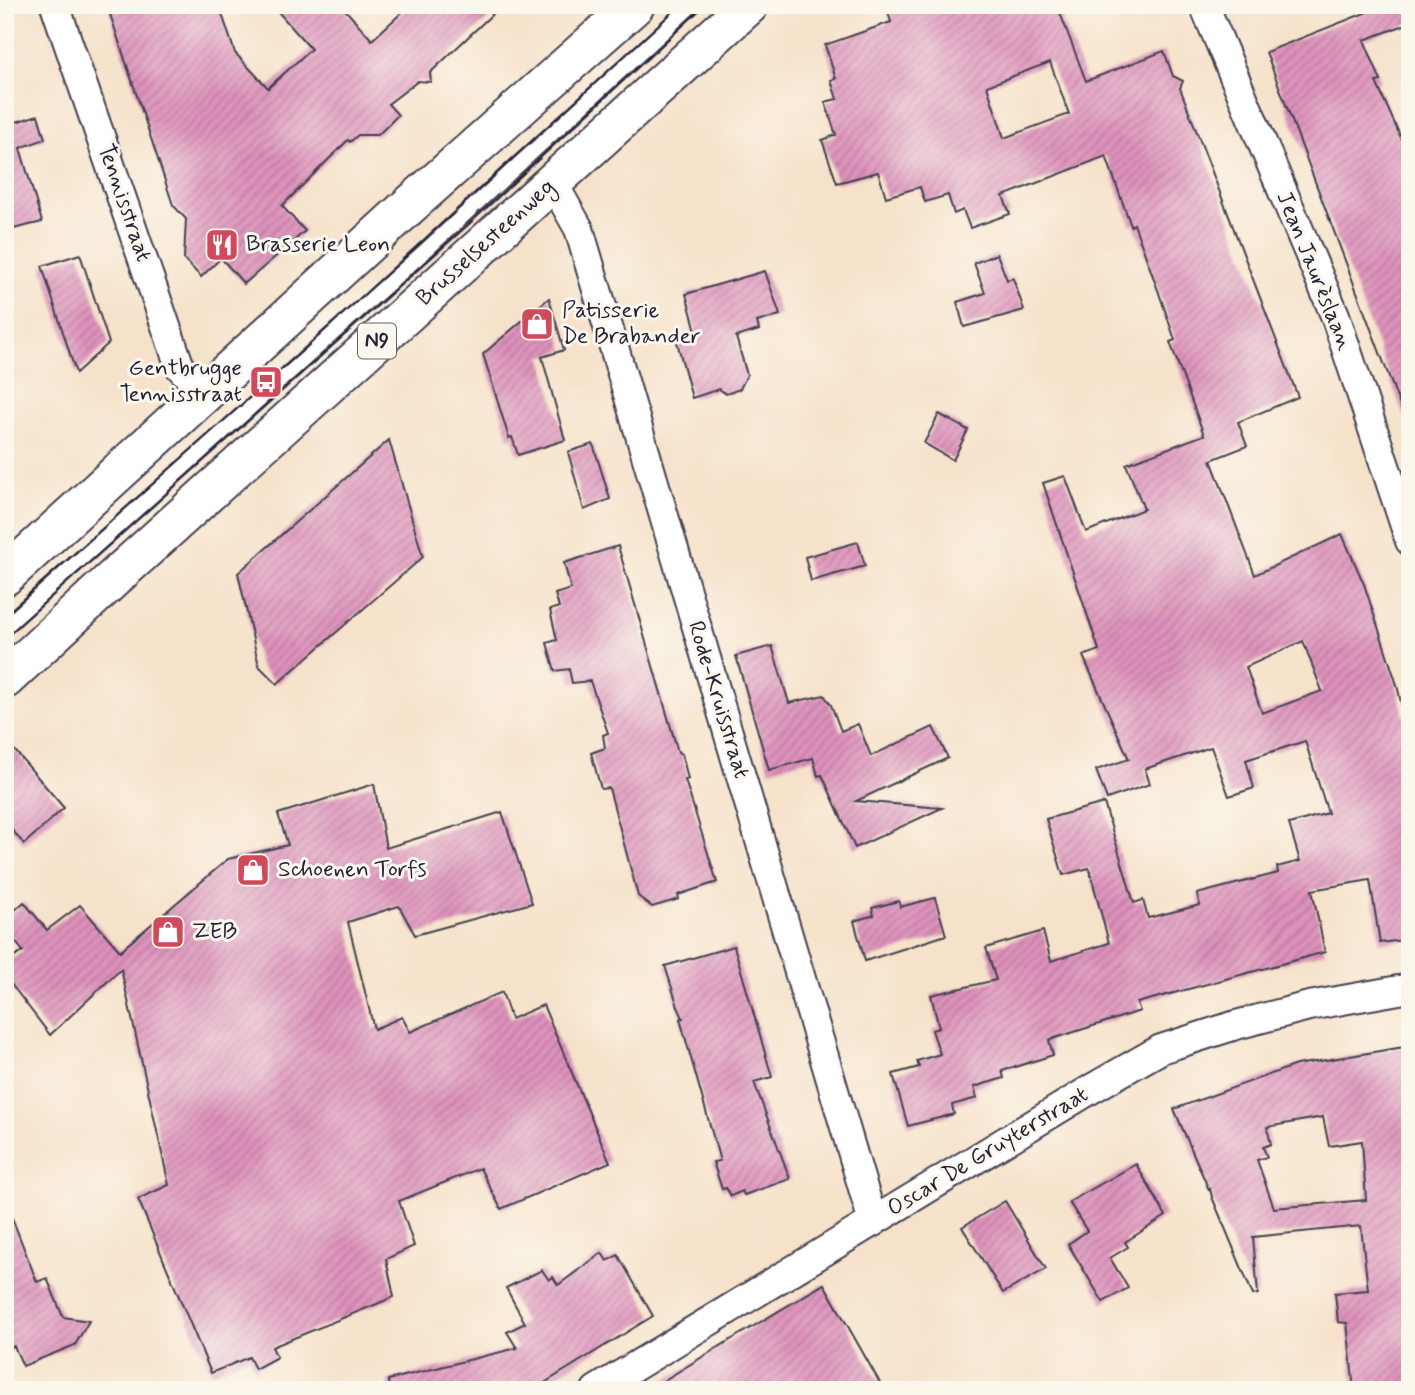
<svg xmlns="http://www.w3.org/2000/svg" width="1415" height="1395" viewBox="0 0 1415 1395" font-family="Mynerve,sans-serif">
<defs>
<pattern id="building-hatch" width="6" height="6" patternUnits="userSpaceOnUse" patternTransform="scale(1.75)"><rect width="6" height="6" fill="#de92bb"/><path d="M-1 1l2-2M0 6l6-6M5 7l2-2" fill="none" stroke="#b47799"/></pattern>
</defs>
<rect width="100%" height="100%" fill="#fbf7ec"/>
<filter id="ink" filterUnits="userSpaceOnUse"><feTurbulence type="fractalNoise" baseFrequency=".0143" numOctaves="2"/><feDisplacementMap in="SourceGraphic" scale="14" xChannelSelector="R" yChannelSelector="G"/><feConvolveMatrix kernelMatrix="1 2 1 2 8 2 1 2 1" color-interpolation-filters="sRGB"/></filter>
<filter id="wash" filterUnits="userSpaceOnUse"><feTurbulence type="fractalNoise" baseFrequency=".00686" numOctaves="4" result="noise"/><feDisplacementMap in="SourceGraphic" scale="28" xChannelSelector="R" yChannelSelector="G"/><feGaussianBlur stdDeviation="1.57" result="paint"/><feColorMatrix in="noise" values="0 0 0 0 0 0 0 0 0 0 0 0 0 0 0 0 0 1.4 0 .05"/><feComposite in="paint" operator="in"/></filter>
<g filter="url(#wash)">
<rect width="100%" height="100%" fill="#f6e2ca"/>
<g id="blocks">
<g fill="url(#building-hatch)" fill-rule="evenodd">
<polygon points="107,5 219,5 235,53 268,88 311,49 272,5 341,5 372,40 410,5 502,5 430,73 431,82 418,81 388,104 398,115 378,135 358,135 350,142 348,140 282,206 305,231 244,284 221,258 201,277 184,259 186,219 173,205"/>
<path d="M886 5H1057L1086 81 1164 51 1173 76 1183 81 1180 88 1298 397 1238 422 1247 446 1211 460 1255 575 1342 534 1364 584 1397 685 1410 742V939L1380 943 1370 880 1312 890 1325 952 1137 1003 1140 1011 1049 1040 1053 1055 1002 1071 1004 1078 974 1087 977 1098 952 1105 954 1114 908 1126 893 1074 919 1067 917 1061 940 1054 932 1030 939 1028 931 995 996 980 986 948 1043 931 1051 961 1109 943 1089 868 1063 875 1046 819 1104 803 1134 903 1143 900 1148 918 1200 905 1197 894 1278 873 1277 867 1300 861 1289 824 1328 813 1305 741 1246 760 1254 788 1229 796 1211 747 1145 769 1150 784 1107 799 1096 770 1129 759 1083 656 1099 650 1043 483 1065 476 1086 532 1144 509 1126 464 1204 435 1170 342 1175 340 1159 293 1134 224 1131 226 1106 156 1003 196 1010 214 970 228 963 210 954 214 948 195 925 202 920 187 886 197 878 172 837 183 822 140 836 135 825 102 837 99 831 80 836 79 825 45 891 22ZM1050 62 1069 114 1004 138 987 86ZM1303 641 1322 691 1262 713 1246 667Z"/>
<polygon points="1385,5 1410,5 1410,23 1364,40 1381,81 1376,82 1410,158 1410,424 1407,424 1266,52"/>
<polygon points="38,115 45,139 20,148 42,222 5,231 5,122 13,123"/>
<polygon points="80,254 109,343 76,373 42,266"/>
<polygon points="997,254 1007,280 1013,278 1024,310 964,327 957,302 985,293 974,263"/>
<polygon points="765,271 780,315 757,322 759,330 736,337 747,375 740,389 726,394 719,389 692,398 676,338 696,331 686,294"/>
<polygon points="549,298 564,350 542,357 565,440 518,455 512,437 509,438 483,354"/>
<polygon points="939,414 968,430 953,460 924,443"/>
<polygon points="389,440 423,557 277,684 259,666 238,573"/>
<polygon points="593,444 610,499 584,510 568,452"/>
<polygon points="858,542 865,566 811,581 805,557"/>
<polygon points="618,546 678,752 682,754 688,779 685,780 717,882 678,895 679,899 652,907 638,896 609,788 601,789 591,753 605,748 603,735 608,733 590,681 572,683 569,669 555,671 547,643 557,640 550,610 559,607 555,594 571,589 564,563"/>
<polygon points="772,646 789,703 824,695 831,705 841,731 858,724 871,756 933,727 948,758 856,801 942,808 855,848 822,775 818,776 813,758 769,770 736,656"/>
<polygon points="5,739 64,808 24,844 5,822"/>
<polygon points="374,784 386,848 502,812 532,903 415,935 399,906 348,922 374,1029 402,1017 410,1032 502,992 511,1019 543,1005 610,1162 501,1209 480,1168 399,1201 414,1246 386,1259 394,1297 272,1347 277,1357 255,1369 249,1357 211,1373 138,1199 169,1185 121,969 50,1035 5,976 5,964 23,951 5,929 5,919 24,902 47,930 80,905 120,951 228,859 288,845 278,814"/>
<polygon points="935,898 946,935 865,961 854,921 874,915 872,908 899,901 900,907"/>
<polygon points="734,946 772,1077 754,1082 790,1179 744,1195 742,1191 731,1196 726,1188 722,1189 713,1162 720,1161 680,1019 683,1018 678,1007 665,966"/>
<path d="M1410 1046V1390H1354L1347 1323 1338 1322 1335 1293 1368 1290 1361 1226 1253 1237 1258 1294 1253 1295 1212 1197 1210 1189 1209 1190 1174 1109 1296 1065ZM1323 1117 1329 1146 1362 1141 1366 1200 1274 1208 1257 1160 1267 1157 1263 1147 1271 1144 1267 1127Z"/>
<polygon points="1136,1164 1166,1216 1125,1242 1128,1247 1110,1258 1128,1288 1103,1302 1068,1244 1087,1231 1069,1202"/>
<polygon points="1005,1201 1046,1269 1003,1293 962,1227"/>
<polygon points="7,1205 37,1282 47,1278 63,1317 89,1321 75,1345 23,1366 14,1346 5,1349 5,1206"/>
<polygon points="602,1253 607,1261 618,1255 653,1316 533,1390 389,1390 388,1380 517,1348 507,1332 525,1323 506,1288 542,1270 549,1280 553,1277 558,1285"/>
<polygon points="824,1284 884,1390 648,1390 727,1342"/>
</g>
</g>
</g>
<g filter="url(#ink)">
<use href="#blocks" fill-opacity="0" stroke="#423f50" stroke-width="2"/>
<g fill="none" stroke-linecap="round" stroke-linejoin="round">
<defs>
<polyline id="service" points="5,627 426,250 692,5"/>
<g id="minor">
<polyline points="55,5 180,367 204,393"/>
<polyline points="1204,5 1335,315 1410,541"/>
<polyline points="553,183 579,229 873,1222"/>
<polyline points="596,1390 1093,1088 1161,1049 1236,1025 1309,1006 1410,988"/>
</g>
<g id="primary">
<polyline points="5,576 410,205 635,5"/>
<polyline points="5,679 115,577 749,5"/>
</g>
</defs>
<use href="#service" stroke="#423f50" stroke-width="18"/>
<use href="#minor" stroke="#423f50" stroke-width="32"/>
<use href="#primary" stroke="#423f50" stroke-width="42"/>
<use href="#service" stroke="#fff" stroke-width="14"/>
<use href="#minor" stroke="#fff" stroke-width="28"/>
<use href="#primary" stroke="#fff" stroke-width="38"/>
<g stroke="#22223b" stroke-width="2">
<polyline points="5,615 309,345 680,5"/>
<polyline points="5,638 469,224 705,5"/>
</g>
</g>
</g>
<defs>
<symbol id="restaurant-square" viewBox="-11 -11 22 22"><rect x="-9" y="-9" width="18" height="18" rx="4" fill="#d1495b" stroke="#fbf7ec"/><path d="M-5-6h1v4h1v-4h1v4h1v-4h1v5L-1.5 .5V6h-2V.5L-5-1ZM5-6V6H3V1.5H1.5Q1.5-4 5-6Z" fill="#fff"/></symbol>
<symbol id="shop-square" viewBox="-11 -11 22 22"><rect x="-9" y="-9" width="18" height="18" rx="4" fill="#d1495b" stroke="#fbf7ec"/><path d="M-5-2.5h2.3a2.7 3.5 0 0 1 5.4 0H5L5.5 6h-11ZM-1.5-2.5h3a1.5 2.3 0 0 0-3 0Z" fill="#fff"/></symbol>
<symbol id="bus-square" viewBox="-11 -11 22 22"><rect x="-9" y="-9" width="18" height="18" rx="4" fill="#d1495b" stroke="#fbf7ec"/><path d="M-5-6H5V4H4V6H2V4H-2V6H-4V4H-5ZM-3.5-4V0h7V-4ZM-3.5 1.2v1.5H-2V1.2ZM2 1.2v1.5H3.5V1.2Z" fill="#fff"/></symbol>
</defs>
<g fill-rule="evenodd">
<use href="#restaurant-square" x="203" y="226" width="38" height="38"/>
<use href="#shop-square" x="518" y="305" width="38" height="38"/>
<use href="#bus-square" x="247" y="363" width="38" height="38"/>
<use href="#shop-square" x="234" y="851" width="38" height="38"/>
<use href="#shop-square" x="149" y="913" width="38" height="38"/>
</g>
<g text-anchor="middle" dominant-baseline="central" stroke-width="6" stroke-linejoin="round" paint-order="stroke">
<rect fill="#fbf7ec" stroke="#636270" stroke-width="2" x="358" y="323.5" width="38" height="35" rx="5"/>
<g font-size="21" font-weight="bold" fill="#22223b">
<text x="377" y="341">N9</text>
</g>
<g font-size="23" fill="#22223b" stroke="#fbf7ec">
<text transform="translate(124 203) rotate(71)">Tennisstraat</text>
<text transform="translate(486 243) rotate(-42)">Brusselsesteenweg</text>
<text transform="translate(1314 271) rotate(68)">Jean Jaurèslaan</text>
<text transform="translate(718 700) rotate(73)">Rode-Kruisstraat</text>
<text transform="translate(988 1152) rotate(-31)">Oscar De Gruyterstraat</text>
</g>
<g font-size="23" fill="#22223b" stroke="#fbf7ec" text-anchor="start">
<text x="246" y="245">Brasserie Leon</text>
<text x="562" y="311">Patisserie<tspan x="562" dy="26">De Brabander</tspan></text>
<text x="242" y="369" text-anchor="end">Gentbrugge<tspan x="242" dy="26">Tennisstraat</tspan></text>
<text x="278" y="870">Schoenen Torfs</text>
<text x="192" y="932">ZEB</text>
</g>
</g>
<rect width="1415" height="1395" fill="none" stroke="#fbf7ec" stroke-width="28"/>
</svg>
